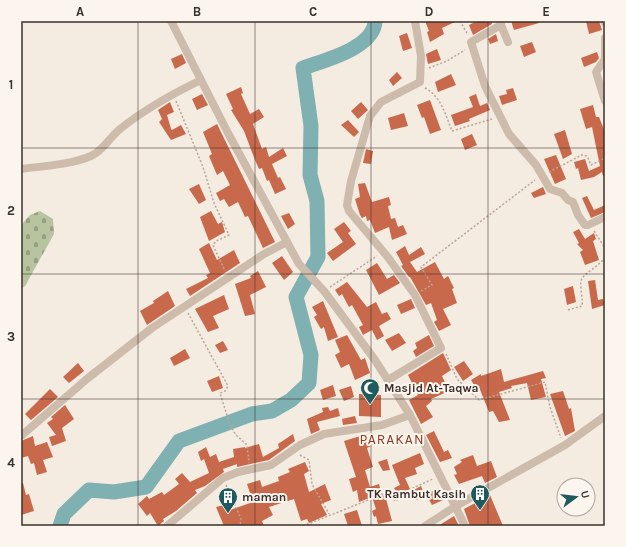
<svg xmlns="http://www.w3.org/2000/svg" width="626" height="547" viewBox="0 0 626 547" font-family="Karla,sans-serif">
<defs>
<pattern id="cemetery-stones" width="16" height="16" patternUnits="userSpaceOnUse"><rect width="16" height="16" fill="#b8c4a0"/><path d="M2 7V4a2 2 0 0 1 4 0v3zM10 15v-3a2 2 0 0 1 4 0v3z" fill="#97a083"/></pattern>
</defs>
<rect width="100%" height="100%" fill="#f4ebe1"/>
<polygon fill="url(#cemetery-stones)" points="40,211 53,219 54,234 25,286 21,289 21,225 30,215"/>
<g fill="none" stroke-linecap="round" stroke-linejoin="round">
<path stroke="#7fb0b2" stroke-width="15" d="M60 526 64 514 89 490 114 492 146 487 179 441 252 414 272 411 291 400 309 383 311 355 296 297 318 257 317 201 310 175 311 126 303 68C325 60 374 48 375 21"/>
</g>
<g fill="#c8694b">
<polygon points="425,21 457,21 442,28 444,34 430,42 427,32 429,31"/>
<polygon points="477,21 491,21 492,24 473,35 469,25"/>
<polygon points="511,21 539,21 539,23 514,30"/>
<polygon points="586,21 599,21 602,30 589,34"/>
<polygon points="407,33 412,48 403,51 399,36"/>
<polygon points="496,34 498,41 490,44 488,39"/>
<polygon points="532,42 536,52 524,57 520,46"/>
<polygon points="437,49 441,60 428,64 426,54"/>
<polygon points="597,52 599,58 596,62 584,67 581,58"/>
<polygon points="182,54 186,63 175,69 171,59"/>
<polygon points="397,72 402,78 393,86 389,80"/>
<polygon points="451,74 456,85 438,92 435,82"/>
<polygon points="241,87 243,93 241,94 250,114 259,109 264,117 253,124 262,149 266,147 269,157 283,148 287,156 272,164 278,178 280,177 286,189 275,194 269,180 267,181 262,168 259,169 255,160 244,131 231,110 233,109 226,94"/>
<polygon points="513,88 517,100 502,105 499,96 507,94 506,90"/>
<polygon points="202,94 208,105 197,110 192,99"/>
<polygon points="476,94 480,106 487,103 490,110 469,119 470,121 455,126 451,115 473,107 469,97"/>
<polygon points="430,100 441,130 430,134 424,117 422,118 417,105"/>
<polygon points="170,102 174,112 167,115 171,129 172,130 181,125 186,134 171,140 159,122 162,119 158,110"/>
<polygon points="361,102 368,110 358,119 351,111"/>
<polygon points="593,105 596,117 599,117 605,132 605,176 603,176 602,172 594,177 581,180 578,168 576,169 574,162 585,159 589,171 600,166 592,127 586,129 580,109"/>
<polygon points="404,113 408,126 391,130 388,118"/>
<polygon points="348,120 359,132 354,137 341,125"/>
<polygon points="217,124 275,242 263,248 248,216 245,217 238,202 229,207 224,199 220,201 216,193 230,185 223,171 217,175 209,156 212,154 203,132"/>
<polygon points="565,130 572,154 563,159 554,134"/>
<polygon points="472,134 477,145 465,150 461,139"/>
<polygon points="366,149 373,151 371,164 363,163"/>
<polygon points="556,155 566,179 555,184 544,159"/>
<polygon points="365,183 372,202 389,197 391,205 388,206 391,219 395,218 398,227 403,225 407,234 392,240 389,227 375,233 370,220 367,221 366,216 362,218 360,215 355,199 360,197 358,184"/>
<polygon points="199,184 206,200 199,204 189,189"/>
<polygon points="543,187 546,194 534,198 531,193"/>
<polygon points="587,196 594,210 605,205 605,212 591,218 582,198"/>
<polygon points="211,211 218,224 222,222 225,232 209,241 200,217"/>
<polygon points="289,213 295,224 288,229 281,216"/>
<polygon points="344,222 351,231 348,233 356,244 333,261 327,253 343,242 334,229"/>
<polygon points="579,229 585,239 594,233 596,239 593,241 599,260 585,265 580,252 583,250 577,244 579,243 573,232"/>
<polygon points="209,243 217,260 234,250 240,263 190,296 186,289 208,278 206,275 210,273 199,249"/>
<polygon points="405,246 409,255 421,247 425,254 410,262 417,272 435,262 444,279 448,276 454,288 452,289 457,303 443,309 451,325 439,331 434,322 437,320 431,303 426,305 410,277 409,277 401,266 403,265 396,252"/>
<polygon points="282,256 293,272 284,280 272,263"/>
<polygon points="377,263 387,279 394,275 400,283 379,295 366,270"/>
<polygon points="258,271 266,287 250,295 255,314 245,316 235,284 251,278 250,276"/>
<polygon points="595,280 598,300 603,299 605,305 592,309 588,281"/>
<polygon points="347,282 367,307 376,302 382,314 387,312 391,319 379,326 384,336 377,340 372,330 363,335 359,327 363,325 352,305 349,307 342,294 339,296 335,290"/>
<polygon points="573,286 576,302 567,305 564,289"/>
<polygon points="168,291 175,306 147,325 140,311 154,303 153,301"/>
<polygon points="224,295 229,309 213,316 219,328 208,332 195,309"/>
<polygon points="411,299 415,308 401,314 397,305"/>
<polygon points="323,301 338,337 328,341 324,327 321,329 314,317 317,315 312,307"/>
<polygon points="399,333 406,343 392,351 385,340"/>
<polygon points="347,335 361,360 365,358 370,373 355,380 349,364 341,368 335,355 340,352 335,340"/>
<polygon points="429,335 434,346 416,357 413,351 417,348 415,343"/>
<polygon points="223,341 228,350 220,353 215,345"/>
<polygon points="185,349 190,358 174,366 170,358"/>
<polygon points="443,353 451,370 442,376 449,391 431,399 432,401 426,406 433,417 421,424 409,400 418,395 408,375"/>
<polygon points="464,361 473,374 463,381 454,367"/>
<polygon points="78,363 84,371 69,383 63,377"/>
<polygon points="501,369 504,382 543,371 546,378 541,379 546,397 531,400 527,383 511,386 512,388 499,392 510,420 499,422 493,411 489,412 479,387 476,388 471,380 481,374 481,376"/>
<polygon points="219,376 223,388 212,392 207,381"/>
<polygon points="333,385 336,396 323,400 320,390"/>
<polygon points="351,386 354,397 344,401 339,390"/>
<polygon points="50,389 58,397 31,420 25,414"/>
<polygon points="563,391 569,409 571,408 575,431 565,436 550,394"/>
<polygon points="359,394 381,395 381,417 359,416"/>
<polygon points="65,405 74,419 62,428 66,441 52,446 49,437 56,435 47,423 53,419 51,417"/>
<polygon points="328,407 330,411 338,408 340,416 317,422 320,430 311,434 307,419 323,412 322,408"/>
<polygon points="355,416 357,423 343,425 342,419"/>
<polygon points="434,431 444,452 448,450 452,458 440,462 426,435"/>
<polygon points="293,434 295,441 269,460 237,467 237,464 223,469 224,472 205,486 195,490 197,493 176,511 163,519 164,521 158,526 150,513 147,516 138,504 147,496 149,499 162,492 164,495 179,484 175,479 182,473 190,482 209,473 204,459 201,461 198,452 206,447 210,457 216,454 219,462 234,457 233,449 245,447 245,448 259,444 263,457 279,448 278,444"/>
<polygon points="367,434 371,446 367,448 373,467 365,470 370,487 379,484 382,496 385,495 392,521 378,524 376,516 374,517 372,511 376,509 372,497 359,502 357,490 353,492 349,479 356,477 344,441"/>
<polygon points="33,436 35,446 47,442 53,457 43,460 47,472 37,475 34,463 31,464 28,456 21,458 21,441"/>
<polygon points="420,453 424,464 415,468 417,474 405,478 410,489 398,495 394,488 400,485 392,465"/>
<polygon points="473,455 477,466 491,461 497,477 485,483 482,476 459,484 454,475 457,474 454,467 462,462 460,460"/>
<polygon points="387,459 390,470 383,471 378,462"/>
<polygon points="305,462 309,471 304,474 309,492 325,484 331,500 321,504 327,515 309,523 307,519 301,521 294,499 269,507 273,515 262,521 264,526 224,526 216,507 228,504 230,510 253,502 247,484 260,480 262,487 279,481 278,477 290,472 288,469"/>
<polygon points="21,483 23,483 26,495 29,494 34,511 21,515"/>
<polygon points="421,486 425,497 416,500 412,491"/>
<polygon points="439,488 445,499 432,505 426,494"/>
<polygon points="490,495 503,526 470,526 464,509"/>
<polygon points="357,510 362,526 348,526 344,514"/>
<polygon points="454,516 459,526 438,526"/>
</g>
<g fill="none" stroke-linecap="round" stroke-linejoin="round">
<g stroke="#b9a596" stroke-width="1.5" stroke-dasharray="2 2" stroke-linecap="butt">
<polyline points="460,21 468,35"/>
<polyline points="429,68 447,61 465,50"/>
<path d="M425 88C441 96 446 116 452 131L492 119"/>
<polyline points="176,101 203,167 214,203 229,235 216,241 213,245 225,271"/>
<polyline points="549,172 582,155 587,156 591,165 605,158"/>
<polyline points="594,231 605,248"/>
<polyline points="330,287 377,256"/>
<polyline points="421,291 432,285 421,267 535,180"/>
<path d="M568 310 582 306C583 298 580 289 581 281 582 274 600 266 605 257"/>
<polyline points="188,313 228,386 225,391 220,393 230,425 236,435 247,445 249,463"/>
<polyline points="446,354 457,379 479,400 545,382 550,407 561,438"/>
<polyline points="300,455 309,460 312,484 329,514"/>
<polyline points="226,485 241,519 240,526"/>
<polyline points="303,526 386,493 389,493 395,501 408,494 413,488 433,479"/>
</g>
<g stroke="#cdbbac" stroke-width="8">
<polyline points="171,21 228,133 299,264 324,291 375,360 410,415 465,526"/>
<polyline points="500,21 501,25 471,42 485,86 509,134 536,165 550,189 562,193 568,200 573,202 578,215 585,225 588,225 605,217"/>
<polyline points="604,21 605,23"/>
<polyline points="501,25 508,42"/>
<polyline points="605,38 605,59 596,72 605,101"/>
<path d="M21 169C43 166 70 165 91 156 103 151 110 137 120 129 145 109 172 94 201 80"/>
<polyline points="388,380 441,348 415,295 387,256 349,211 347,205 351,181 370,116 381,102 420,82 421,56 415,21"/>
<polyline points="21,436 88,378 152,328 264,254 287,242"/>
<polyline points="167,526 223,478 238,472 271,465 300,445 324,434 382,425 410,415"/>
<polyline points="425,526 456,506 565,445 605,416"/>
</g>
</g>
<path fill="none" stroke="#3b302b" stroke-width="1" stroke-opacity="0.55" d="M138 21V526M255 21V526M371 21V526M488 21V526M21 148H605M21 274H605M21 399H605"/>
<defs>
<symbol id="mosque-pin" viewBox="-11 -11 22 30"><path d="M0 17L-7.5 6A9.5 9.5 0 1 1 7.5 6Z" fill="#1f5a5e" stroke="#fbf5ee"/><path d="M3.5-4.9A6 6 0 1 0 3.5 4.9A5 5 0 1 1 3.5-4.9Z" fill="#fff"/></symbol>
<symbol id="building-pin" viewBox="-11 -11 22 30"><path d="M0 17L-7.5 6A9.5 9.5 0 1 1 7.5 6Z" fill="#1f5a5e" stroke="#fbf5ee"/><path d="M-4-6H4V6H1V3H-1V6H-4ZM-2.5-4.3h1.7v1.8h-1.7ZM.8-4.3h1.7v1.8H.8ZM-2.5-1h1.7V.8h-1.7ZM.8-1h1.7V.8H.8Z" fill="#fff"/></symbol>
</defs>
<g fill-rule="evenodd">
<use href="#mosque-pin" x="359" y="377" width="22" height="30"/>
<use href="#building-pin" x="469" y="483" width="22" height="30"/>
<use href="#building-pin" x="217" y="486" width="22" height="30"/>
</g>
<g text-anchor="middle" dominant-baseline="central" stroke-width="4" stroke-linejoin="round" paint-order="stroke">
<g font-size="12" font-weight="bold" fill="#3b302b" stroke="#fbf5ee" text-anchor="start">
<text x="384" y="388">Masjid At-Taqwa</text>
<text x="466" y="494" text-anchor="end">TK Rambut Kasih</text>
<text x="242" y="497">maman</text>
</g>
<g font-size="14" letter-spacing="1" fill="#8c3b22" stroke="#fbf5ee">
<text x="392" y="439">PARAKAN</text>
</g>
</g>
<rect width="626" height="547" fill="none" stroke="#fbf5ee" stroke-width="44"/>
<g transform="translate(576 497) rotate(75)"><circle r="19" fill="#fbf5ee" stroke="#aea6a0"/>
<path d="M0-3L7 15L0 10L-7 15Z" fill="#1f5a5e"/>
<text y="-6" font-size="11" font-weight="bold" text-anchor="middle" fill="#3b302b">U</text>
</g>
<rect x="22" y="22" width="582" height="503" fill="none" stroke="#3b302b" stroke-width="1.5"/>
<g font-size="13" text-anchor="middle" font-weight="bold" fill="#3b302b">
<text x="80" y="16">A</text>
<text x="197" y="16">B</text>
<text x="313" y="16">C</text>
<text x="429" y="16">D</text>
<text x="546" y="16">E</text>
<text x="11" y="89">1</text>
<text x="11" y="215">2</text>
<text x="11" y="341">3</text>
<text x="11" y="467">4</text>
</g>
</svg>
